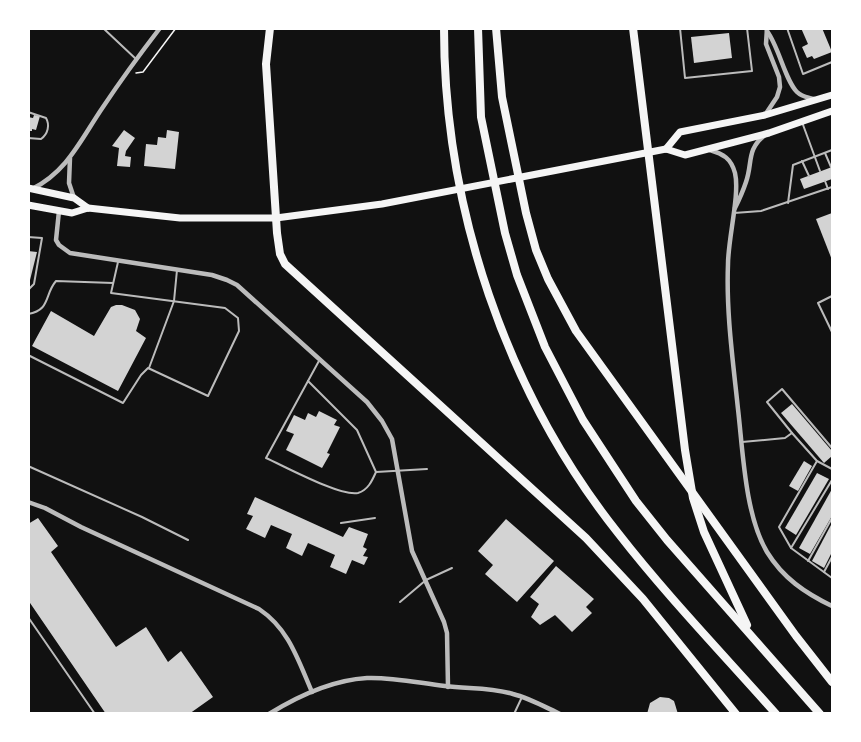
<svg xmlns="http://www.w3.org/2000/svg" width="861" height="742" viewBox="0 0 861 742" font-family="Mulish,sans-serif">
<rect width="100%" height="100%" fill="#111"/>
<g fill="#d3d3d3">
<polygon points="801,28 822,28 832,52 814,59 812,56 807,58 802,47 808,44"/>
<polygon points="729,33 732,58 694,63 691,37"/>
<polygon points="34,115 40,116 36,130 32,129 32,131 28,131 28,117 33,118"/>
<polygon points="124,130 135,138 126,151 125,156 131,157 130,167 117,166 119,148 112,146"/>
<polygon points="167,130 179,132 175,169 144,166 146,144 157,145 158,137 166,138"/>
<polygon points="832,167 832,179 804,189 800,179"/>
<polygon points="832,213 832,260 816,219"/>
<polygon points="28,251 37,252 29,284 28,283"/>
<polygon points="116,305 122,305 135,310 140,319 136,331 146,338 118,391 32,346 51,311 94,336 111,307"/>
<polygon points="792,404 832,451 832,456 824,463 781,413"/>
<polygon points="319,411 337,420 334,425 340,427 327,453 330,454 322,468 286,450 294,434 286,431 294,415 305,420 308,413 316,417"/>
<polygon points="804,461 812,466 798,491 789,486"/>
<polygon points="817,473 829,479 796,535 785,528"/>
<polygon points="832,489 832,516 810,554 799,548"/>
<polygon points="255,497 343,537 349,527 368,534 363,547 367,549 363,556 368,557 364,565 352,560 346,574 330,567 335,555 308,543 302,556 286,548 292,534 271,525 265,538 246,529 253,516 247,514"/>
<polygon points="38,518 58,546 51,552 116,647 146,627 168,662 181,651 213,697 189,714 106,714 28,600 28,524"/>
<polygon points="506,519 554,561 517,602 485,574 493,565 478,551"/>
<polygon points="832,523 832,552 824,568 812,561"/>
<polygon points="556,566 594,599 586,607 592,613 572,632 555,615 540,625 531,617 539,604 530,597"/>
<polygon points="660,697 669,698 674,701 678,714 647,714 650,703"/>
</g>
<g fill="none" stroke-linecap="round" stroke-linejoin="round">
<polyline stroke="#f5f5f5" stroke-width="1.5" points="136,73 143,72 176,28"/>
<g stroke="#bcbcbc" stroke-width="2">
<polyline points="103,28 137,60"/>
<polyline points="680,28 685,78 752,71 747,28"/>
<polyline points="787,28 803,74 832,62"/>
<polyline points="87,29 88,28"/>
<path d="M28 112 46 118C50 125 48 134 41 139L28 138"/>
<polyline points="802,122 820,171"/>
<polyline points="825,153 831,167"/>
<polyline points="802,161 809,176"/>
<polyline points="825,181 828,189"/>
<polyline points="788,203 793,165 832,150"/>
<polyline points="734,213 761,211 832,187"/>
<polyline points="28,237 42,238 34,284 28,290"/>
<polyline points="832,296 818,303 832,332"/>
<path d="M28 314C51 310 44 295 56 281L113 283"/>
<polyline points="28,355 123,403 141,375 148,368 208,396 239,331 238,318 225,308 111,293 118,262"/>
<path d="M320 359 266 458C284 466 341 497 358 493 368 490 372 481 376 472L427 469"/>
<polyline points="149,368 174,301 177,270"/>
<polyline points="308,381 357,430 376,472"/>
<polyline points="792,433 817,461 832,469"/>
<polyline points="742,442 785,438 792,433 767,402 782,389 832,448"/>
<polyline points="817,461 779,527 791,548 832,578"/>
<polyline points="28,466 142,517 188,540"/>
<polyline points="341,523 375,518"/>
<polyline points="791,548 832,480"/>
<polyline points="808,561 832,518"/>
<polyline points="824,572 832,557"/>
<polyline points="400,602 426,580 452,568"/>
<polyline points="28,617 95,714"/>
<polyline points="514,714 522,697"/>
</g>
<g stroke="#bcbcbc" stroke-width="4.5">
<path d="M767 31C779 47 785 80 797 92 802 97 807 97 814 99"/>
<polyline points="765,115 777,97 780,87 779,77 766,44 767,28"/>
<path d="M710 150C723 154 731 158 735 173 740 194 728 239 728 264 726 312 733 361 738 409 743 452 745 515 767 552 783 578 805 593 832 606"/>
<polyline points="70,158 69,183 74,198"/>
<path d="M32 189C68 171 81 139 103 107 121 80 140 54 160 28"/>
<path d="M735 208C739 200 743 191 746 182 753 162 746 150 765 135"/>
<polyline points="59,211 56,240 59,245 70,253 212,275 227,280 237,285 367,402 382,421 392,439 412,551 444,622 447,633 448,687"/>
<path d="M28 502 45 508 81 527 259 609C289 629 298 660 312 692"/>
<path d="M269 714C298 696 333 680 367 678 393 677 419 683 445 686 468 689 491 687 513 694 529 698 545 707 560 714"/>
</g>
<g stroke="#f5f5f5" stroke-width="7">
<polyline points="666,149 680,132 765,115 832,95"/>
<polyline points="28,188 74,198 88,208"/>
<polyline points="28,205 72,213 88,208 180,218 276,218 382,204 666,149 685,155 769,133 832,111"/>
</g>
<g stroke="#f5f5f5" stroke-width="8">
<polyline points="270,28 266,64 277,233 280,254 285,264 586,538 643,599 736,714"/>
<path d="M444 28C444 208 506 392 618 533 667 596 723 654 776 714"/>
<polyline points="478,28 481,117 505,233 517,275 545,347 583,420 636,501 667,540 820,714"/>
<polyline points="496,28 502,97 526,213 536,250 548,279 576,331 796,636 832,682"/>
<polyline points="633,28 685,450 693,498 704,532 747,625"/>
</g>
</g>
<rect width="861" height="742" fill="none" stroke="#ffffff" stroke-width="60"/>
</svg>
